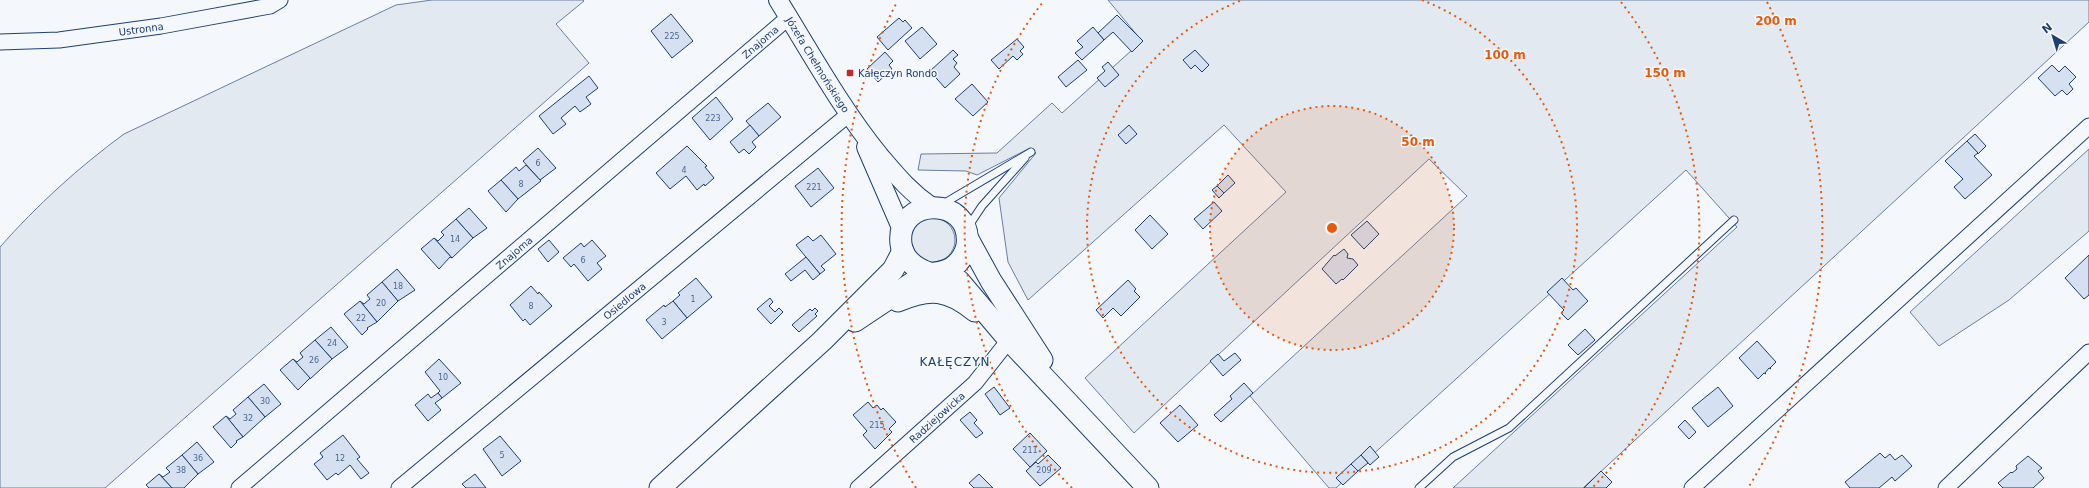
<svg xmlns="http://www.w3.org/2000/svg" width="2089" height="488" viewBox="0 0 2089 488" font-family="'DejaVu Sans',sans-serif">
<rect width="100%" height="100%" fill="#f4f7fb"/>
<g fill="#e3e9f0" stroke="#687fa3">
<path d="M432 0H583L584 1 556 24 589 63 105 488H0V247C37 205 79 167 124 134L396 5Z"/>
<polygon points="1108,0 2089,0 2089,22 1583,488 1453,488 1737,227 1686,170 1336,488 1329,488 1250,396 1467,196 1429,159 1134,433 1085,378 1286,192 1224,125 1028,300 1008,262 999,198 1036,153 1030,148 977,175 966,171 918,170 921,154 997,153 1052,103 1062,113 1142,41"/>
<polygon points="2089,149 2089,231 2009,300 1939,346 1910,312"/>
<circle cx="933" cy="240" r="22"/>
</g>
<g fill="#d5e0f0" stroke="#1d3f73">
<polygon points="671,14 693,41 672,58 651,31"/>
<polygon points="1117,15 1143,41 1132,52 1113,32 1104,40 1098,33"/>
<polygon points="899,18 903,22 905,20 912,28 888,50 877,37"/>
<polygon points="922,27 937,44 920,59 905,41"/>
<polygon points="1093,27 1104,40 1082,60 1075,53 1083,47 1077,41"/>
<polygon points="1017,39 1024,47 1020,51 1023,54 1017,60 1013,56 999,69 991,60"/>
<polygon points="953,50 958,55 953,59 957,63 954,67 960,74 945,88 930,71"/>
<polygon points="1195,50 1209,65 1202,72 1195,65 1191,69 1183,60"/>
<polygon points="885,52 893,61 889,65 892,69 878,82 867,69"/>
<polygon points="1078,60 1087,70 1066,87 1058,77"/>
<polygon points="1108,62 1119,75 1105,87 1097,78 1105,71 1102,67"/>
<polygon points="2052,65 2059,72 2065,66 2076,77 2069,84 2073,89 2067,95 2062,90 2055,96 2038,78"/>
<polygon points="589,76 598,88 586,97 591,104 580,112 575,106 561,118 566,124 553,134 539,116"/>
<polygon points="972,84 988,102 973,116 955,99"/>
<polygon points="716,97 733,119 710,140 692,118"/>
<polygon points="768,103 781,117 759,136 746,121"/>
<polygon points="750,125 759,136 752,142 756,147 749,154 744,149 739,153 730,142"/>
<polygon points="1129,125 1137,134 1126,144 1118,135"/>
<polygon points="1975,134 1986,146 1978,154 1967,141"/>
<polygon points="1967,141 1978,153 1974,156 1992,175 1965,199 1954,187 1963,179 1945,161"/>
<polygon points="687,146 707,166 705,167 714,178 705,186 704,184 697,190 686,176 670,189 656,173"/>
<polygon points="538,148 556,168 540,180 523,161"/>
<polygon points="526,165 541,181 518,199 501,180 516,167 519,171"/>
<polygon points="818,168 834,188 811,207 795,186"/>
<polygon points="1228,175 1235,183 1224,193 1217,186"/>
<polygon points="501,180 518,199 506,212 488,191"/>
<polygon points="1217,186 1224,193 1219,198 1212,190"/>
<polygon points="1214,202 1222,211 1203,229 1194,219"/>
<polygon points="469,208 487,228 473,238 456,219"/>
<polygon points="1150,215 1168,234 1152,249 1135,230"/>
<polygon points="456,219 473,238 452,258 434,238 438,241 444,235 441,232"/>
<polygon points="1367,221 1379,234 1364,249 1351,235"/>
<polygon points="821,235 836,254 821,266 825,270 820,274 796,245 808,236 813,241"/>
<polygon points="434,238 452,258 450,257 439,269 421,249"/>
<polygon points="549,240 559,252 548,262 538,249"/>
<polygon points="592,240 606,256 597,263 602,269 588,281 574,264 571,267 563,258 581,243 584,247"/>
<polygon points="1344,249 1348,254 1347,258 1353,259 1358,265 1343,280 1342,279 1336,284 1322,269 1334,255 1335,256"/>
<polygon points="2089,255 2089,295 2084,299 2065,278"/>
<polygon points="806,257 820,274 813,280 805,270 791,281 785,274"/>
<polygon points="397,269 415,290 398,301 382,282"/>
<polygon points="696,278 712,297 687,318 673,301 680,295 678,293"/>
<polygon points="1562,278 1573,290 1576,288 1588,301 1568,320 1561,313 1564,310 1547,292"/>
<polygon points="1128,280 1136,289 1134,291 1140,297 1121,316 1113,308 1103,318 1096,310"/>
<polygon points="382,282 398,301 377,322 360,301 364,304 370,299 367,295"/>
<polygon points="531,286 538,294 539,292 552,306 530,325 525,319 523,321 510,305"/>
<polygon points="770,298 773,302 769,306 775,312 779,308 783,312 771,324 757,309"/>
<polygon points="360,301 377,322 367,328 368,329 362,335 344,314"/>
<polygon points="673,301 687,318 662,339 646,320 664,305 665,307"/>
<polygon points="815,308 818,311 815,314 817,316 799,332 792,325 810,309 812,311"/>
<polygon points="331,327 348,347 332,359 315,340"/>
<polygon points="1585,329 1595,340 1578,355 1568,345"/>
<polygon points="315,340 332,359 310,379 293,359 297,362 303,357 300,353"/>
<polygon points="1757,341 1776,362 1770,368 1771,369 1769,368 1765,373 1766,374 1764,373 1758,379 1739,358"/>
<polygon points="1235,353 1241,360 1223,376 1210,361 1218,354 1224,361"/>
<polygon points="293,359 310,378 298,390 280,370"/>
<polygon points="439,359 461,383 442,398 438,393 440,391 425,372"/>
<polygon points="1244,383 1253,393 1221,422 1214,415 1232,399 1230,396"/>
<polygon points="264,384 281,404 265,417 248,397"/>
<polygon points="994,387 1010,408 1000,415 985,394"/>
<polygon points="1718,387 1733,406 1708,427 1692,408"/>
<polygon points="438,393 442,398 435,403 441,410 428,421 415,405 428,394 431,398"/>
<polygon points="248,397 265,417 243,437 226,416 230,419 236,414 233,410"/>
<polygon points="868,402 873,408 877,405 881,410 883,408 896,422 889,429 892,432 875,449 863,435 867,431 853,415"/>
<polygon points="1180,405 1198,425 1178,442 1160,423"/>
<polygon points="970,412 977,420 974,423 983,433 976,438 960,420"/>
<polygon points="226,416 243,437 236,441 237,442 231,448 213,427"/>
<polygon points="1685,420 1696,432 1689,439 1678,427"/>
<polygon points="1030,433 1047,451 1030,467 1013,449"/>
<polygon points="343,435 360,457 357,459 369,473 361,479 350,465 338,475 336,473 327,480 314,464 323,457 320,453"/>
<polygon points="500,436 521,461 502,476 483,449"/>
<polygon points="197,442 214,462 198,474 182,455"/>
<polygon points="1370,446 1379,457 1370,465 1361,455"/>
<polygon points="1880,453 1885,458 1890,454 1895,460 1902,455 1912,466 1895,481 1892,477 1879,488 1850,488 1845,482"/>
<polygon points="182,455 198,474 184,488 172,488 159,474 163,477 170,472 166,468"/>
<polygon points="1048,455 1061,468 1040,486 1026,471 1036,462 1038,464"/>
<polygon points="1361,455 1368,463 1358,471 1351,464"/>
<polygon points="2028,456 2042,468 2038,471 2044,478 2033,488 2003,488 1998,483 2011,472 2012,473 2017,469 2016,466"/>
<polygon points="1351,464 1358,471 1343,485 1336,478"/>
<polygon points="1601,471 1612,482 1606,488 1584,488"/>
<polygon points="159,474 172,488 149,488 146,485"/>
<polygon points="475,474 486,488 466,488 462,484"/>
<polygon points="979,474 993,488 974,488 969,483"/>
</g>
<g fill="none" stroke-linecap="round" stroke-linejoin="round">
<defs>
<g id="service">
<polyline points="943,204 1031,152"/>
<polyline points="968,227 982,206 1025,158"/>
<polyline points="1419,488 1453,457 1509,428 1734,220"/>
</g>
<g id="minor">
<path id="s1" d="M0 42 59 40 161 26 270 6 280 0"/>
<path id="s2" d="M239 488 789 17"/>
<path id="s3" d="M399 488 849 114"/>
<path id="s4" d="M858 488 975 383 1009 340"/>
<polyline points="1692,488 2089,126"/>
<polyline points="1946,488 2089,352"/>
</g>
<g id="tertiary">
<path id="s5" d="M778 0C811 53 841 108 880 156 897 176 910 192 932 207"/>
<polyline points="866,147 902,230"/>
</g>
<g id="secondary">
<polyline points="968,239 991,281 1042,360"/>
<polyline points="943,272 959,281 1009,340 1148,488"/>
<path d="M898 301C930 287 948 289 975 311"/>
<path d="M855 321 921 277C931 272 943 274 953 267 960 262 966 253 967 245 973 195 895 196 901 244 903 260 915 268 929 273"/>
<polyline points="660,488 822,341 893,270 903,251"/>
</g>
</defs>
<use href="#service" stroke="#1d3f73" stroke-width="9"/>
<use href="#minor" stroke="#1d3f73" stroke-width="17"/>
<use href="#tertiary" stroke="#1d3f73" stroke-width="20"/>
<use href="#secondary" stroke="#1d3f73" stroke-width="23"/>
<use href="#service" stroke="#f4f7fb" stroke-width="7"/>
<use href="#minor" stroke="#f4f7fb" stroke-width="15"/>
<use href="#tertiary" stroke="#f4f7fb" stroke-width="18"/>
<use href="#secondary" stroke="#f4f7fb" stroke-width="21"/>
</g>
<circle cx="1332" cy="228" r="122" fill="#e8590c" fill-opacity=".12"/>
<g fill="none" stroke="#e8590c" stroke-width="2" stroke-dasharray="2 4">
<circle cx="1332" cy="228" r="122"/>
<path d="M1422 0A245 245 0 1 1 1242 0"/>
<path d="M1072 488A367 367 0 0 1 1043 2M1621 2A367 367 0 0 1 1592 488"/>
<path d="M916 488A490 490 0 0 1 897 2M1767 2A490 490 0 0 1 1748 488"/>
</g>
<rect fill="#c62828" stroke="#f4f7fb" stroke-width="1.5" x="846" y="69" width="8" height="8" rx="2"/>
<g text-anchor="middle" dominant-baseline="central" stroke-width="3" stroke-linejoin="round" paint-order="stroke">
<g font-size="8" fill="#4b6792">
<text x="672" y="36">225</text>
<text x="713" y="118">223</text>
<text x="538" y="163">6</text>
<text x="684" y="170">4</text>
<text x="521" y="184">8</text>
<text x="814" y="187">221</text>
<text x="455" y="239">14</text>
<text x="583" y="260">6</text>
<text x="398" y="286">18</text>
<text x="693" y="299">1</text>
<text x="381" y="303">20</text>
<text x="531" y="306">8</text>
<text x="361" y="318">22</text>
<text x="664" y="322">3</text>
<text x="332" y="343">24</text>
<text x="314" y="360">26</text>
<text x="443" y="377">10</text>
<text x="265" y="401">30</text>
<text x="248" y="418">32</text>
<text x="877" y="425">215</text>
<text x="1030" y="450">211</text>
<text x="502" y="455">5</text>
<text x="198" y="458">36</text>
<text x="340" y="458">12</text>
<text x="181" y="470">38</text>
<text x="1044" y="470">209</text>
</g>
<g font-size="10" fill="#1d3f73" stroke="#f4f7fb">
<text stroke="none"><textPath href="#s1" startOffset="142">Ustronna</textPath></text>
<text stroke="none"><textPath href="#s2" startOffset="686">Znajoma</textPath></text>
<text stroke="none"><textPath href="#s5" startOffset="76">Józefa Chełmońskiego</textPath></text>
<text stroke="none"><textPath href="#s2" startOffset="362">Znajoma</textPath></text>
<text stroke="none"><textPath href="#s3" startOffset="293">Osiedlowa</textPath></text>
<text stroke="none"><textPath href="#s4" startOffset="106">Radziejowicka</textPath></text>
</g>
<g font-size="10" fill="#1d3f73" stroke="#f4f7fb" text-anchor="start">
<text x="858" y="73">Kałęczyn Rondo</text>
</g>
<g font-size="12" letter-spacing="1" fill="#1d3f73" stroke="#f4f7fb">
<text x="955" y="362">KAŁĘCZYN</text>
</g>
</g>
<circle cx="1332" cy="228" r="6" fill="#e8590c" stroke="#f4f7fb" stroke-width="2"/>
<g font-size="12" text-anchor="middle" font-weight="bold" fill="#e8590c" stroke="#f4f7fb" stroke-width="3" stroke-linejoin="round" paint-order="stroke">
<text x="1776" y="25">200 m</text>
<text x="1505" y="59">100 m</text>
<text x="1665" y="77">150 m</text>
<text x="1418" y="146">50 m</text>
</g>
<g transform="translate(2053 36) rotate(322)" stroke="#f4f7fb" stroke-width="3" paint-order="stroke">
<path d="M0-3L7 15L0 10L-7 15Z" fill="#1d3f73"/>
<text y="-6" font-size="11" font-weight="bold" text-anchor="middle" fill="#1d3f73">N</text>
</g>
</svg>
